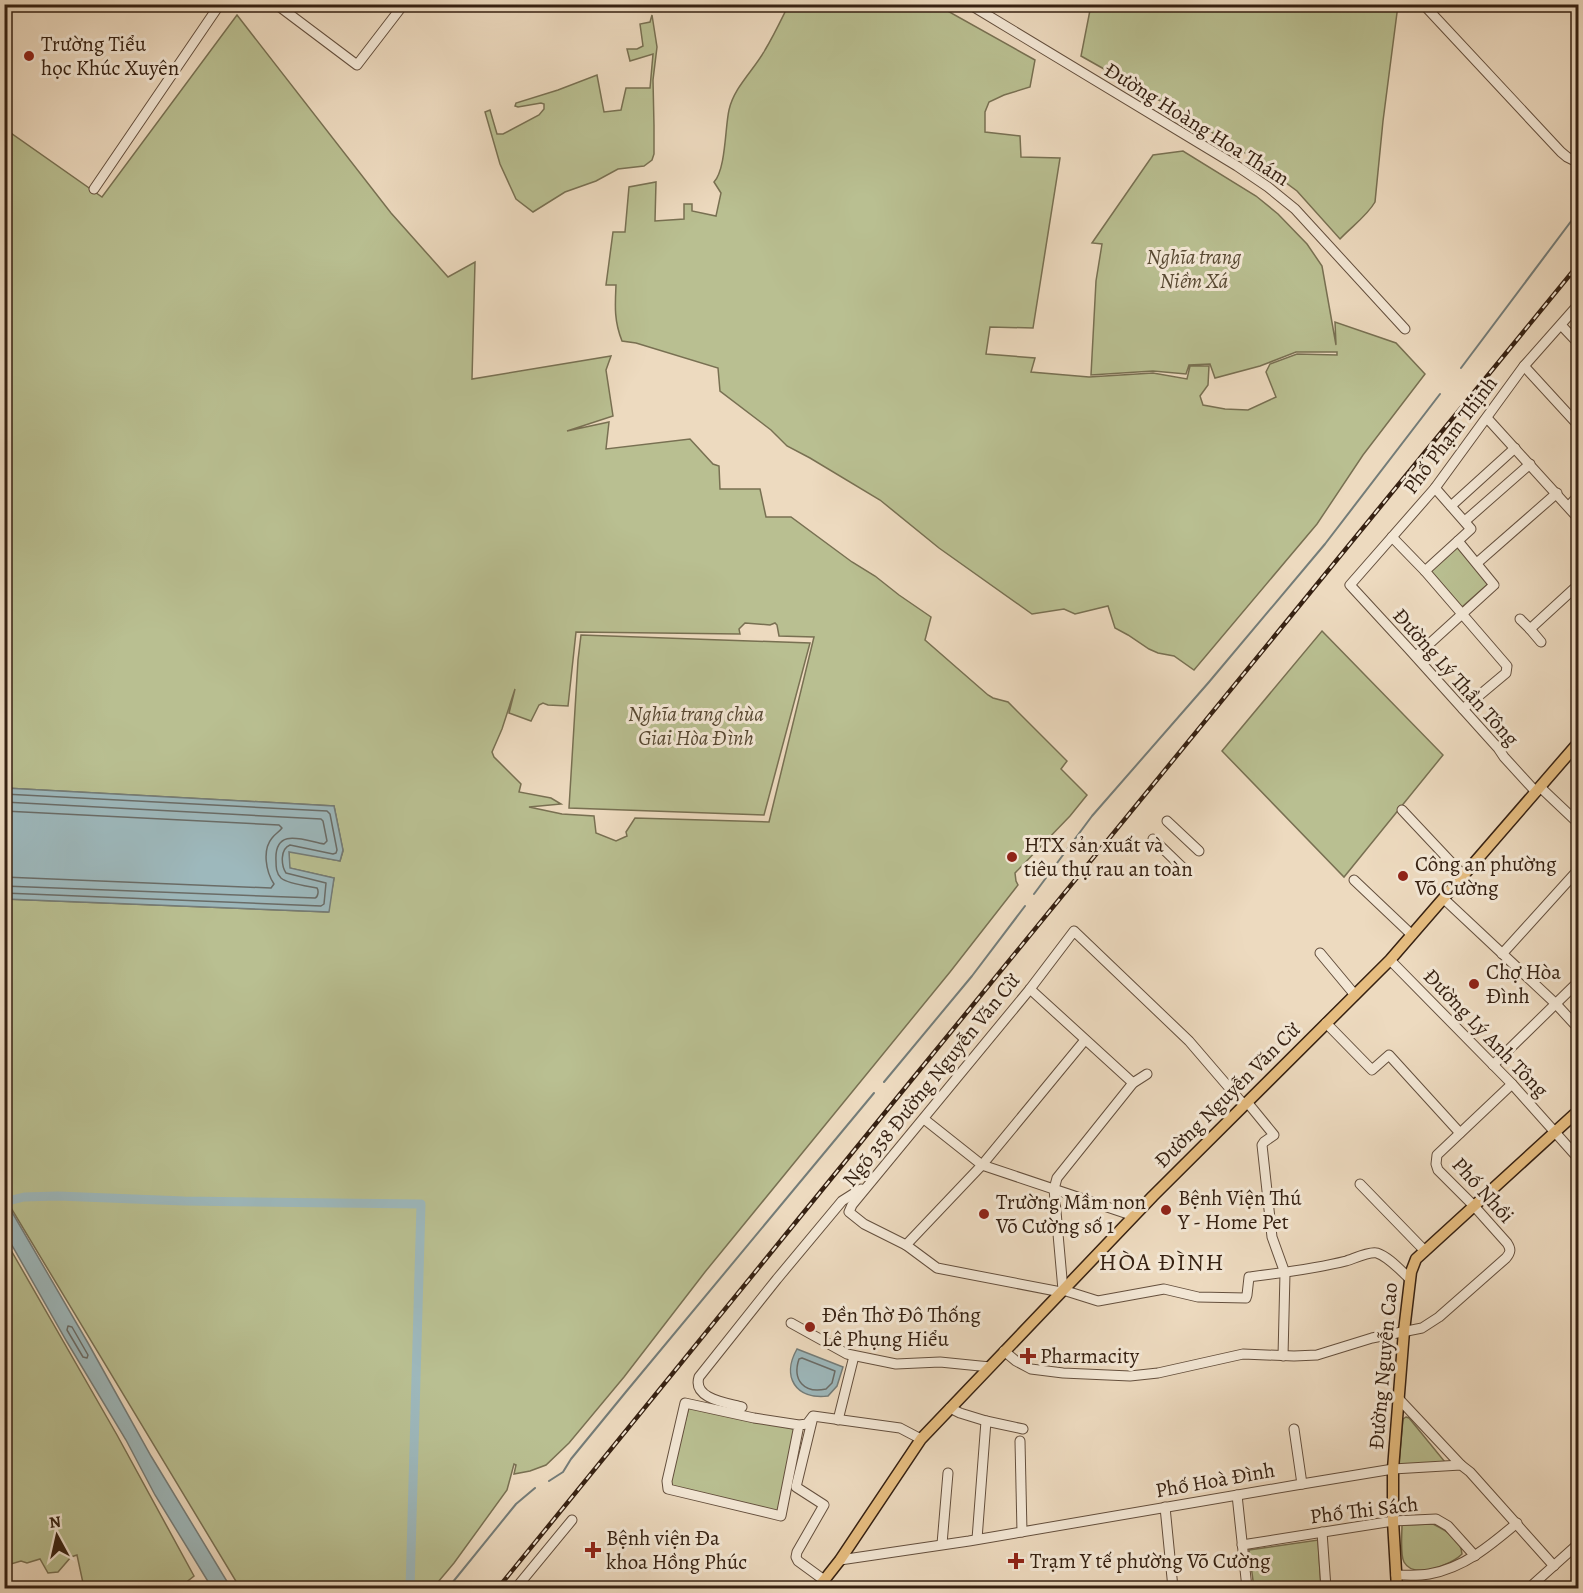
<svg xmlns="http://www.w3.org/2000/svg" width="1583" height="1593" viewBox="0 0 1583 1593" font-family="Alegreya,serif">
<rect width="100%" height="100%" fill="#eddabf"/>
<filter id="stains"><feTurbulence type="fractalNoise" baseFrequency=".00333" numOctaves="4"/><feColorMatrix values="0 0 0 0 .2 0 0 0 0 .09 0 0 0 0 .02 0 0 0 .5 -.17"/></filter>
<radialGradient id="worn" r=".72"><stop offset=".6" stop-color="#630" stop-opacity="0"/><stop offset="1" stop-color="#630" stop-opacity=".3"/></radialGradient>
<g fill="#b9bf91" stroke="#787052" stroke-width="1.5" fill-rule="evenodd">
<path d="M789 4 937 5 1035 60 1030 87 1004 95 989 102 985 112V132L1020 136 1021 157 1060 158 1033 328 990 327 986 354 1035 358 1031 372 1089 377 1153 373 1187 379 1190 366H1209L1208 385 1200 396 1203 405 1225 409 1248 410 1276 397 1266 372 1270 364 1297 354 1337 355V352H1296L1260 366 1215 378 1210 364 1189 365 1186 374 1153 371 1091 375 1096 281 1102 244 1092 243 1153 155 1183 151 1256 196 1278 214 1307 244 1322 266 1336 345 1335 322 1396 343 1425 374 1363 455 1317 524 1194 670 1174 656 1158 653 1149 649 1128 635 1115 628 1108 606 1075 614 1064 609 1032 614 939 548 880 500 810 458 787 446 771 430 720 391 718 368 636 343 622 341C614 321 615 306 616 285H606L613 232H625L629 187 656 182 655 221 684 219V204H692V211L716 216 721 193 714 182C726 169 725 127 729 110 734 87 754 70 765 50 774 35 781 20 789 4Z"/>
<path d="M1091 5H1398L1383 121 1375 202C1367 216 1351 227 1340 239L1297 191 1247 154 1166 104 1081 56Z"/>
<path d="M237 15 391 213 448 277 475 262 472 379 611 356 606 370 613 416 567 431 609 422 606 449 690 439 713 464 719 466 720 489H760L766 517H791L852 562 875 576 899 595 931 617 925 640 988 695 993 698 1008 702 1067 761 1061 769 1087 795 1070 816 1015 873 1016 881 1018 885 950 972 705 1272 624 1377 569 1443 546 1465 530 1471 514 1474 516 1465 514 1464 507 1490 454 1563 433 1588H240L5 1198V899L328 912 334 878 289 868V851L340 861 343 851 334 806 5 788V129L102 197ZM745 623 770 625 775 623 777 625 779 636 814 637 769 822 635 818 626 832 627 836 616 841 596 833 594 816 562 814 529 807 561 804 551 798 519 792 521 784 494 757 492 752 502 729 515 689 509 713 531 721 539 705 543 703 548 705 568 706 576 632 740 634 739 629Z"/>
<polygon points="652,15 657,47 653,80 654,126 654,154 652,160 644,166 618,169 596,181 565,192 533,212 516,199 500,164 485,112 490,110 497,134 503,134 539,115 544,109 544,104 541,103 518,107 515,106 516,103 558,90 597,75 604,112 621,110 626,88 650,88 653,54 630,61 627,49 637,49 643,46 640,24 650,22"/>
<polygon points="1457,547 1489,583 1462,607 1430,570"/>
<polygon points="1322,631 1443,755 1344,877 1222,751"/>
<polygon points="581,635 810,643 764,815 569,808 578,660"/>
<polygon points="4,1238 117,1435 194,1576 179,1588 74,1588 75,1585 83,1583 77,1555 71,1557 58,1572 48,1573 40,1559 27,1563 21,1561 11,1564 5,1560"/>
<polygon points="689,1406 794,1429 778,1513 673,1488 670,1482"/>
<polygon points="1406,1417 1409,1418 1445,1462 1400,1465 1399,1463 1403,1419"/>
<path d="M1433 1524C1445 1530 1461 1538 1462 1554 1451 1565 1414 1580 1404 1562 1400 1555 1402 1534 1402 1525Z"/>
<polygon points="1318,1540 1321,1588 1254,1588 1249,1550"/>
</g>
<g fill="#9db8bc" stroke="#747c78" stroke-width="1.5">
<polygon points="5,788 334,806 343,850 340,861 289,852 290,868 334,878 329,912 5,899"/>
<polygon points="5,1200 88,1343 151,1456 231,1588 212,1588 155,1495 126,1440 67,1342 5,1233"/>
<path d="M797 1349 843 1367 837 1386 828 1396C796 1400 781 1377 797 1349Z"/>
</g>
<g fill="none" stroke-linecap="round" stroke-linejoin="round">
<g stroke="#6a6c67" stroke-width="1.5">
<path d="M4 794 327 811 330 814 337 850 336 853 333 854 290 845C280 849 281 865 286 873L326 883 324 904 321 906 4 893"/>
<path d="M4 802 321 819 323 821 327 841 324 844C303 840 274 827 276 861 276 867 276 873 281 878 288 884 307 886 317 888 319 891 318 897 315 898L4 886"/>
<path d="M4 811 279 825 282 828C279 832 275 834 272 838 262 850 266 872 274 884L271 888 4 877"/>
<polygon points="68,1326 72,1327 88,1355 87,1358 83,1357 67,1330"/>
<path d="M802 1358 835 1371 832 1383 826 1389C804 1394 792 1380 799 1359Z"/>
</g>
<g stroke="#747c78" stroke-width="2">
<polyline points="1461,368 1578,212"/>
<polyline points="1034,894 1092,816 1209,682 1325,544 1440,394"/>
<polyline points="884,1082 972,976 1025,906"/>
<polyline points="549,1481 563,1472 571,1459 625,1393 874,1093"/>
<polyline points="448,1588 516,1504 535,1488"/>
</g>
<polyline stroke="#9db8bc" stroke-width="9" points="4,1202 24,1197 58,1196 184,1201 421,1204 410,1588"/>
<defs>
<g id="minor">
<polyline points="276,4 357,65 400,9 394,4"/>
<polyline points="969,4 1237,166 1268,187 1295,209 1405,329"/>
<polyline points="1423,4 1561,152 1567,157 1575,161"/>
<polyline points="94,189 220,4"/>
<polyline points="1561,325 1578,343"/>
<polyline points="1524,366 1578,425"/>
<polyline points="1487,418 1578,518"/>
<polyline points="1451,506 1515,448"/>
<polyline points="1569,506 1578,496"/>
<polyline points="1465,521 1530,464"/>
<polyline points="1392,537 1425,571 1507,666 1506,673 1463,709"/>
<polyline points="1477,563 1557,493"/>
<polyline points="1425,571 1471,529 1435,488"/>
<polyline points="1520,619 1530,629"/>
<polyline points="1541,642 1530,629 1578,585"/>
<polyline points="1416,656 1494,585 1458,541"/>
<polyline points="1540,787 1578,823"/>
<polyline points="1536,792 1504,757 1498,748 1408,648 1350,585 1435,488 1524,366 1578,305"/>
<polyline points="1402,810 1464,876"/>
<polyline points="1167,821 1199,851"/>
<polyline points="1153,839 1183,868"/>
<polyline points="1354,880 1412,935"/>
<polyline points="1444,899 1556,1004 1578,1028"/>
<polyline points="1320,953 1355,995"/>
<polyline points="1502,954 1578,870"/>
<polyline points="1390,960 1512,1084 1578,1158"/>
<polyline points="1030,989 1133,1083"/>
<polyline points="1326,1023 1372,1070 1389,1055 1460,1133"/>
<polyline points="1493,1065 1578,982"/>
<path d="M1147 1074 1133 1083 1057 1178 1054 1189 1063 1290 1098 1301 1164 1289 1198 1297 1246 1298 1247 1295 1249 1277C1281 1273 1314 1269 1346 1261 1353 1259 1370 1251 1377 1253 1389 1257 1401 1271 1410 1279"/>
<polyline points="1247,1102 1274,1135 1264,1142 1262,1145 1272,1237 1285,1273 1283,1356"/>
<polyline points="924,1119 982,1165 1134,1216"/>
<polyline points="1360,1184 1425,1251"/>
<polyline points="906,1245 982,1165 1085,1040"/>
<polyline points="1061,1292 937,1268 906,1245 864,1224 849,1212 852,1205 1030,989 1074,931 1189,1041 1244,1105"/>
<polyline points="791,1323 847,1354 896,1364 940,1362 990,1367"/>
<path d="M1004 1351 1016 1361 1031 1369 1063 1373 1130 1376 1158 1373 1243 1354 1294 1356 1317 1355 1372 1338 1422 1328 1439 1317 1506 1258C1511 1252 1511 1249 1507 1243L1474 1206 1438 1170 1436 1164 1437 1155 1512 1084"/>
<polyline points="1399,1399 1461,1465"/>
<path d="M742 1407C728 1403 692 1399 699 1377L777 1279 842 1201 861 1189"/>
<polyline points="950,1408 960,1413 986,1421 977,1539"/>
<polyline points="813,1417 796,1487 824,1505 797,1552 796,1557 798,1561 824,1580"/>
<polyline points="838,1420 854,1356"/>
<polyline points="986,1421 1023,1429"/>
<polyline points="799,1425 781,1516 668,1489 667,1481 685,1403 754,1418 799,1425 807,1424 813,1416 900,1428 921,1439"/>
<polyline points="1294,1429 1302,1484"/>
<polyline points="1020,1441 1022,1532"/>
<polyline points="1237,1495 1247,1588"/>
<polyline points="1165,1507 1173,1588"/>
<polyline points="1322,1532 1326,1588"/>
<polyline points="942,1544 948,1473"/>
<polyline points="1242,1545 1393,1521 1436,1519 1448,1526 1475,1556"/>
<polyline points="840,1560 969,1541 1302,1484 1393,1469 1461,1465 1470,1472 1554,1566"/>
<path d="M1396 1575C1407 1575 1418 1576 1429 1574 1464 1568 1491 1545 1517 1523"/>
<polyline points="516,1588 572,1520"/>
<polyline points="1529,1588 1578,1544"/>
</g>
<g id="major">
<polyline points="818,1588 840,1560 921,1439 1153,1196 1390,960 1578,743"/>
<polyline points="1397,1588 1393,1521 1393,1469 1404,1331 1411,1272 1416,1259 1578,1111"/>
</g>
</defs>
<use href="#minor" stroke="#644f3d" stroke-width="11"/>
<use href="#major" stroke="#362112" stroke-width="13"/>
<use href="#minor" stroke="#f3e7d5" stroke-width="9"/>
<use href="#major" stroke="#e6bd80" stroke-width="10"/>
<defs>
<polyline id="rail" points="498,1588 896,1099 1578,265"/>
</defs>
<use href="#rail" stroke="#362112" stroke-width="4.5"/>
<use href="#rail" stroke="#f3e7d5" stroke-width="2" stroke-dasharray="7" stroke-linecap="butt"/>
</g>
<g fill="#8f2418" stroke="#f3e7d5" stroke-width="2">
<circle cx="29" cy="56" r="6"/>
<circle cx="1012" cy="857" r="6"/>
<circle cx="1403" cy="876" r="6"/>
<circle cx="1474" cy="984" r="6"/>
<circle cx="1166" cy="1210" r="6"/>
<circle cx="984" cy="1214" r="6"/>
<circle cx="810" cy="1327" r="6"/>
<path d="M1025 1347h6v6h6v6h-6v6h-6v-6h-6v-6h6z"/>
<path d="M590 1541h6v6h6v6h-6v6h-6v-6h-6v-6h6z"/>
<path d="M1013 1552h6v6h6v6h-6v6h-6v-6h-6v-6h6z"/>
</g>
<g text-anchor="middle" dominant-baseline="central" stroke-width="6" stroke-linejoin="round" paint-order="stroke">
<g font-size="21" fill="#362112" stroke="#f3e7d5" text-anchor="start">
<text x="41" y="44">Trường Tiểu<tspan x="41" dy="24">học Khúc Xuyên</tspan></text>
<text x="1024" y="845">HTX sản xuất và<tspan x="1024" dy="24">tiêu thụ rau an toàn</tspan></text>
<text x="1415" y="864">Công an phường<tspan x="1415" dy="24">Võ Cường</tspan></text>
<text x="1486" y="972">Chợ Hòa<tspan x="1486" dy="24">Đình</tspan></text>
<text x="1178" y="1198">Bệnh Viện Thú<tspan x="1178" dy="24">Y - Home Pet</tspan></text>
<text x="996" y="1202">Trường Mầm non<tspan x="996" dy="24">Võ Cường số 1</tspan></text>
<text x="822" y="1315">Đền Thờ Đô Thống<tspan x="822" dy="24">Lê Phụng Hiểu</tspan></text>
<text x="1040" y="1356">Pharmacity</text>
<text x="606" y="1538">Bệnh viện Đa<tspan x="606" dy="24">khoa Hồng Phúc</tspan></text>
<text x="1030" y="1561">Trạm Y tế phường Võ Cường</text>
</g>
<g font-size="21" fill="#362112" stroke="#f3e7d5">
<text transform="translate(1197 124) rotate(32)">Đường Hoàng Hoa Thám</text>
<text transform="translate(1450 435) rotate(-53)">Phố Phạm Thịnh</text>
<text transform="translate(1456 677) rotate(48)">Đường Lý Thần Tông</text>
<text transform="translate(1486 1033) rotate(46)">Đường Lý Anh Tông</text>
<text transform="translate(931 1080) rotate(-51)">Ngõ 358 Đường Nguyễn Văn Cừ</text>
<text transform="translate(1227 1095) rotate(-45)">Đường Nguyễn Văn Cừ</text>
<text transform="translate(1483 1190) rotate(48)">Phố Nhồi</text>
<text transform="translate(1383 1366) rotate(-85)">Đường Nguyễn Cao</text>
<text transform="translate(1215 1480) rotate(-10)">Phố Hoà Đình</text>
<text transform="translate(1364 1510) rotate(-7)">Phố Thi Sách</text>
</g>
<g font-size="21" font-style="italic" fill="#574832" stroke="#f3e7d5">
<text x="1194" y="257">Nghĩa trang<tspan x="1194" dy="24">Niềm Xá</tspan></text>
<text x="696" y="714">Nghĩa trang chùa<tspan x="696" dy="24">Giai Hòa Đình</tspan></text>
</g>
<g font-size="24" letter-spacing="1.5" fill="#362112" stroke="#f3e7d5">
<text x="1162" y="1262">HÒA ĐÌNH</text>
</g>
</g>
<rect width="1583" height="1593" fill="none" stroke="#eddabf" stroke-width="24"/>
<rect x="6" y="6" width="1571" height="1581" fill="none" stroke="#362112" stroke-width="3"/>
<rect x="12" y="12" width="1559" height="1569" fill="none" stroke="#362112" stroke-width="1.5"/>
<g transform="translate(57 1536) rotate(352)" stroke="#f3e7d5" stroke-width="4.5" paint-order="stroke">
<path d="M0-4.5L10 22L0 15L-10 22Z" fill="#362112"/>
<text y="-9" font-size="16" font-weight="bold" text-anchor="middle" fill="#362112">N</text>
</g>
<rect width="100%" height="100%" filter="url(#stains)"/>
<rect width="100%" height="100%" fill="url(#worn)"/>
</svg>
